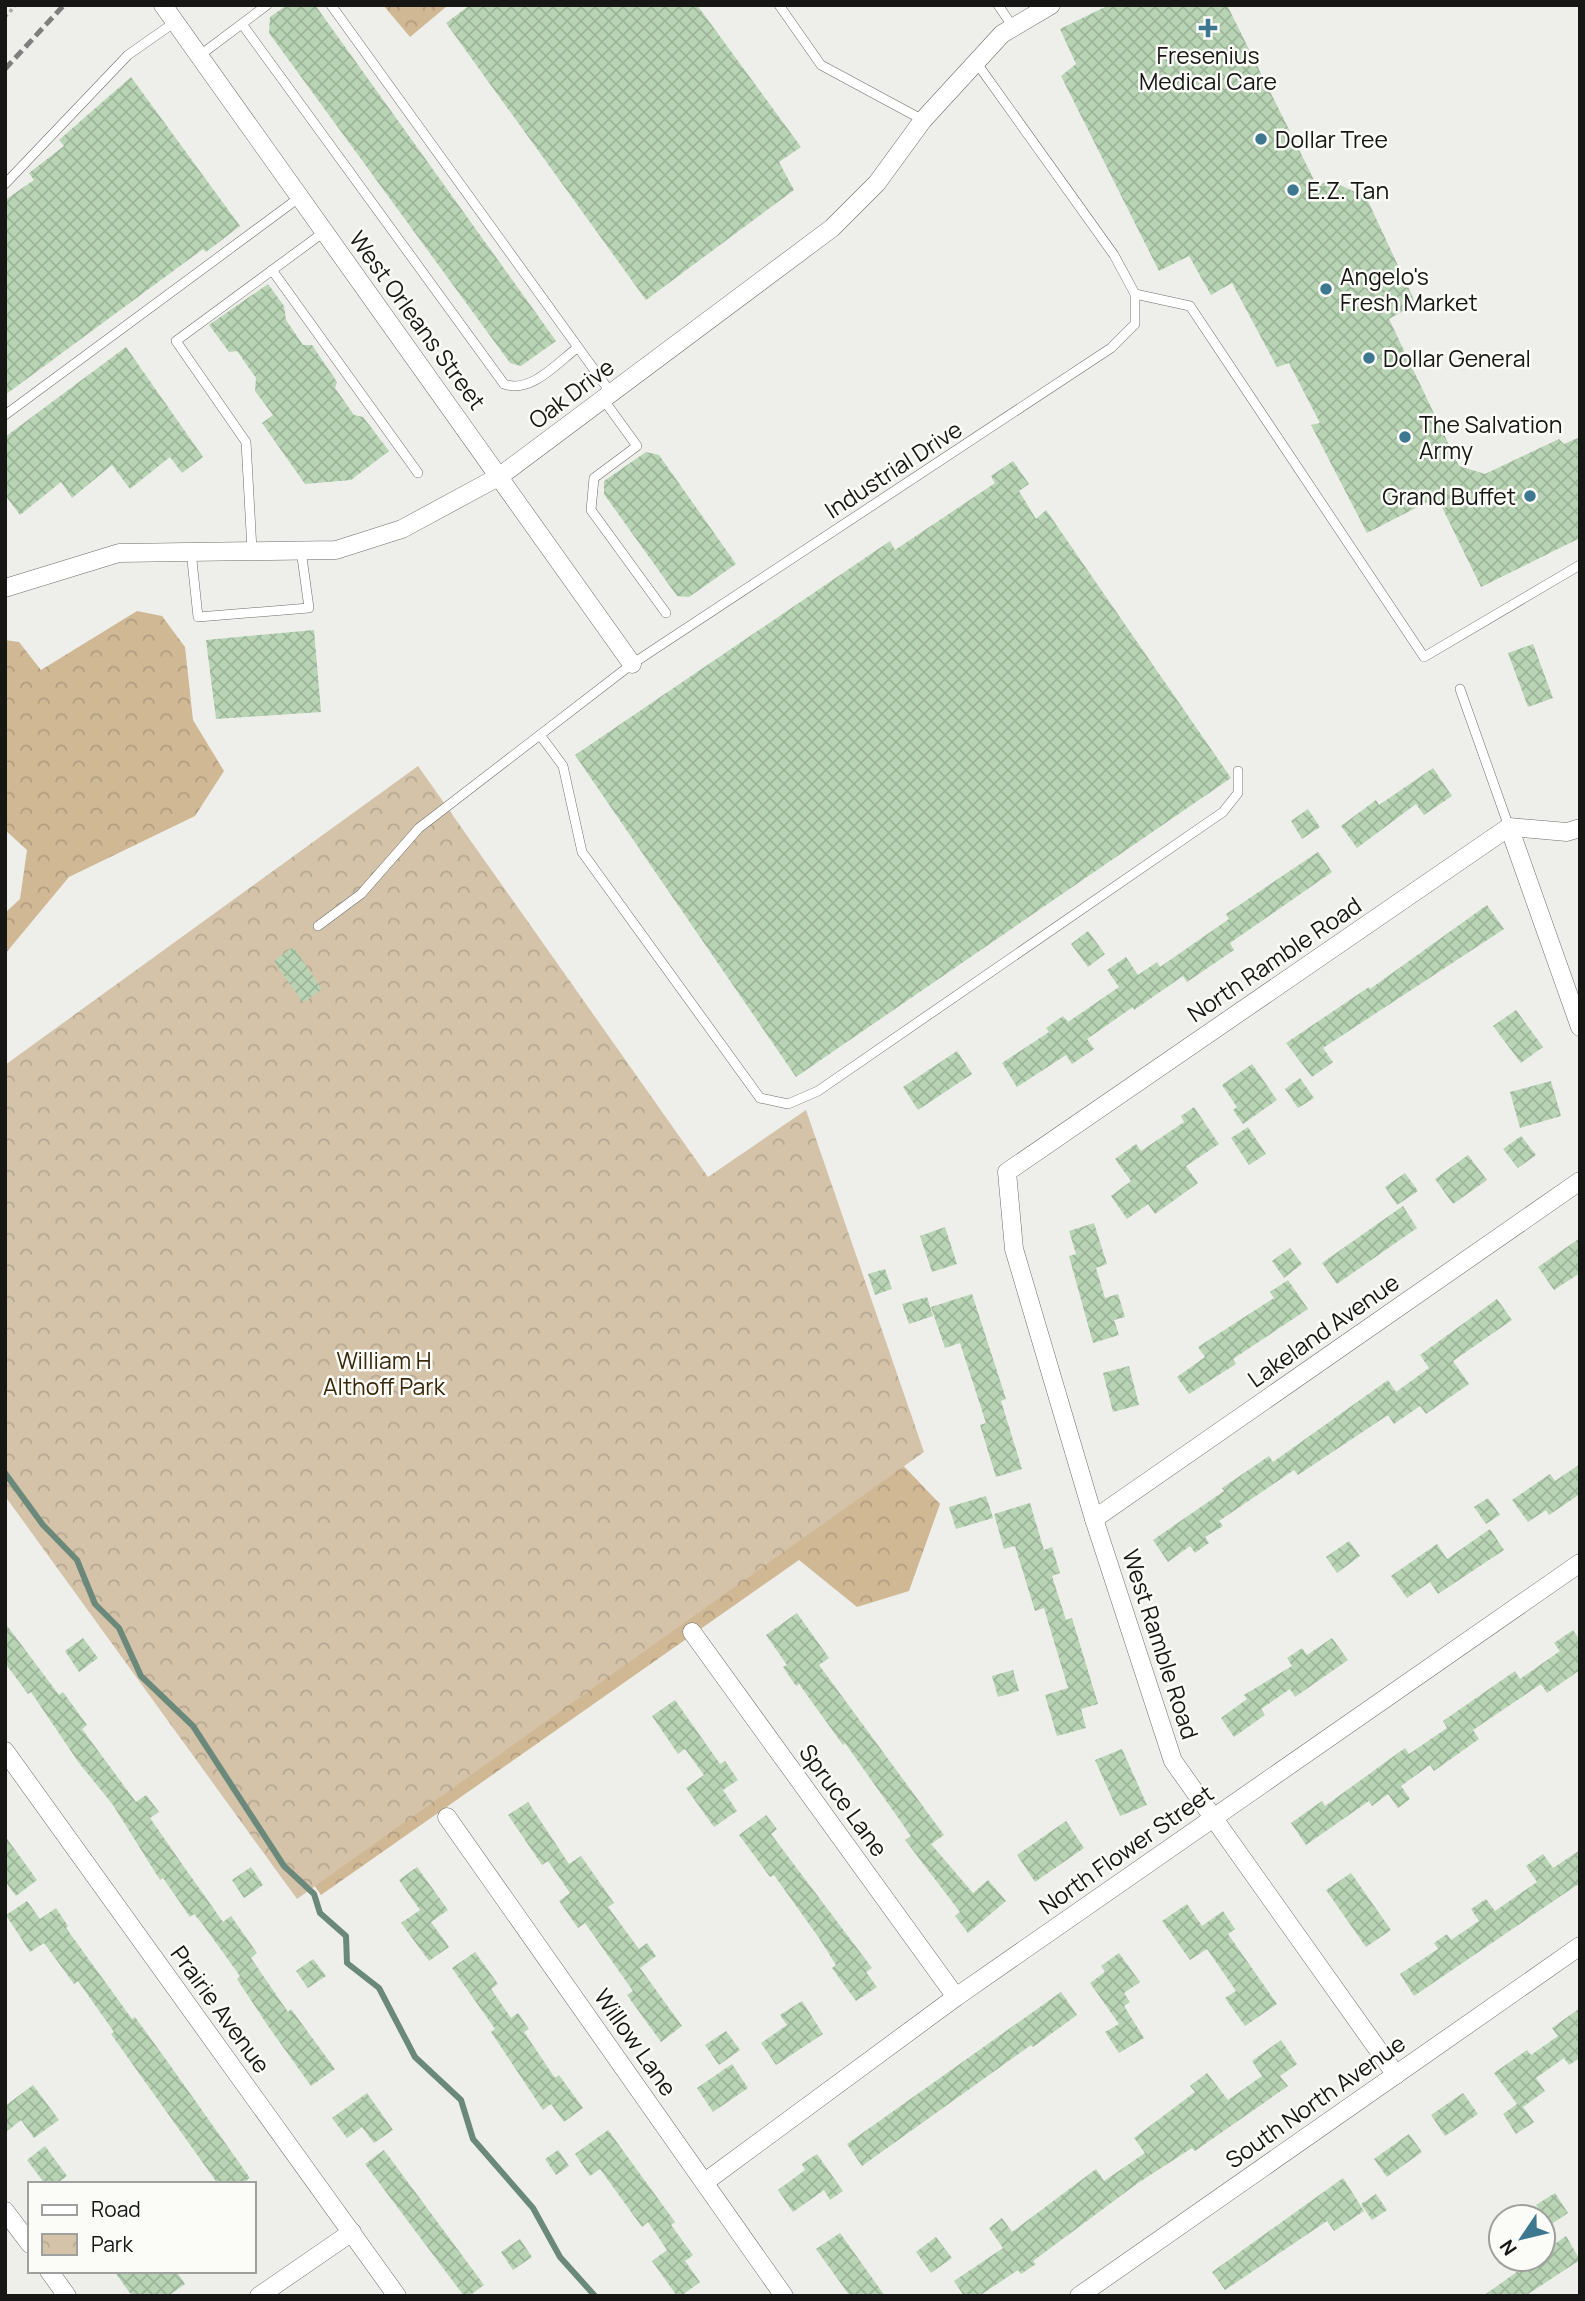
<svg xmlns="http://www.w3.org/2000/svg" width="1585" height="2301" viewBox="0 0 1585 2301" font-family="Manrope,sans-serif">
<defs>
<pattern id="forest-crowns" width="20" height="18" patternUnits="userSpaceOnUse" patternTransform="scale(1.75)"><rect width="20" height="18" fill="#d0b895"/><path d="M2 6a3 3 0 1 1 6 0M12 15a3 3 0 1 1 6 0" fill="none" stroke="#b29d80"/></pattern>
<pattern id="park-crowns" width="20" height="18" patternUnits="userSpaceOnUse" patternTransform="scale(1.75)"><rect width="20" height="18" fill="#d4c3a9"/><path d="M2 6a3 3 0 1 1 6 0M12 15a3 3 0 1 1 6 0" fill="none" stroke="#b5a791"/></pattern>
<pattern id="building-cross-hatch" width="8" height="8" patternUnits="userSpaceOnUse" patternTransform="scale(1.75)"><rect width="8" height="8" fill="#b8d4b4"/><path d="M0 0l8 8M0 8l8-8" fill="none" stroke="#9db59a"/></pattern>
</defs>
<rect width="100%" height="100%" fill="#eeefeb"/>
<g fill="url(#forest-crowns)">
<polygon points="383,5 446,5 446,7 410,37"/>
<polygon points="137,611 162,616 185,647 193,720 224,771 195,816 69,877 5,954 5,913 20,899 27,850 5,830 5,640 19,642 41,670"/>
<polygon points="896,1458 940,1504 909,1591 857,1607 799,1560 321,1895 98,1580"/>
</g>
<polygon fill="url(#park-crowns)" points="418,766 708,1177 806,1110 924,1452 297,1899 5,1496 5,1065"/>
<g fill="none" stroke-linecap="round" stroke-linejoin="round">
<polyline stroke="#6b897a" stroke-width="6" points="5,1473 43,1525 77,1560 95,1604 119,1628 141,1676 193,1726 284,1866 314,1894 320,1913 346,1936 347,1963 379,1988 415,2057 461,2100 473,2139 533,2208 560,2257 595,2296"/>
</g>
<g fill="url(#building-cross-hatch)">
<polygon points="287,5 315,5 556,341 521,366 510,363 269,33 270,17"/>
<polygon points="470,5 697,5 801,147 779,162 794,190 646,300 446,23"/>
<polygon points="1109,5 1227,5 1317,186 1329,180 1366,197 1416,304 1389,319 1459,466 1485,474 1559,439 1564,444 1580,437 1580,538 1481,587 1437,497 1367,533 1311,425 1320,423 1289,363 1277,367 1232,283 1211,295 1189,256 1159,271 1061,76 1076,64 1060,29"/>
<polygon points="131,77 240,226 206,252 203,249 5,395 5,200 34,180 29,173 64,146 59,140"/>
<polygon points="268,284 284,306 286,320 303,345 312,345 337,382 335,388 354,415 363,417 389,451 351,480 305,484 262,423 273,415 255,391 256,378 237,351 229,352 209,325"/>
<polygon points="126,347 203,457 182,473 170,457 130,489 112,465 72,498 61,482 20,515 5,495 5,437"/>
<polygon points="646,452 659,455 736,564 689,597 677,596 604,494 604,481"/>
<polygon points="1013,461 1029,484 1019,491 1036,519 1046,510 1231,778 796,1077 575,755 890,541 895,550 995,483 991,476"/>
<polygon points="314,630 321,712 216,719 206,640"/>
<polygon points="1533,644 1553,698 1528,707 1508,653"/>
<polygon points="1433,768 1452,796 1424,815 1416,804 1357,848 1341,826 1376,800 1379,805"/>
<polygon points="1308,809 1320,827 1302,839 1291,821"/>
<polygon points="1318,852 1332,872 1230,943 1234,950 1187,982 1183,976 1134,1010 1133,1007 1087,1039 1094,1049 1072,1064 1066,1055 1017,1087 1002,1063 1049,1032 1046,1028 1063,1016 1068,1022 1119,987 1107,970 1126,957 1138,975 1157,962 1160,967 1229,919 1226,914"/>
<polygon points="1487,905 1504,929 1323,1048 1333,1062 1312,1077 1286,1043 1369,987 1370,989"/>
<polygon points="1088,931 1105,954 1088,967 1071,944"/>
<polygon points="293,947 322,989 303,1003 274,961"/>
<polygon points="1516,1010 1543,1047 1521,1063 1493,1026"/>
<polygon points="957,1051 972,1074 918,1110 903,1087"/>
<polygon points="1252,1064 1277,1100 1243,1124 1233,1110 1237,1107 1222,1085"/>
<polygon points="1300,1078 1314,1098 1298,1108 1285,1089"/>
<polygon points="1551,1081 1561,1116 1520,1128 1510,1092"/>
<polygon points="1194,1107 1219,1144 1186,1166 1198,1183 1155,1214 1148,1204 1127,1219 1111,1196 1131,1181 1115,1159 1136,1144 1141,1151 1184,1122 1181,1116"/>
<polygon points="1248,1127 1266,1154 1249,1165 1231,1138"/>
<polygon points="1521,1136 1536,1155 1518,1168 1503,1149"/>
<polygon points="1468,1155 1487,1180 1453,1204 1435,1179"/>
<polygon points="1405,1173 1418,1191 1397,1205 1385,1187"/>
<polygon points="1403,1206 1417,1228 1337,1284 1322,1263"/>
<polygon points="1094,1223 1107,1264 1096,1268 1105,1298 1118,1294 1125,1317 1114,1320 1119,1335 1093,1343 1069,1256 1076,1254 1069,1231"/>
<polygon points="945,1227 957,1264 932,1272 920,1236"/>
<polygon points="1580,1238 1580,1273 1554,1290 1538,1267"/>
<polygon points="1290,1248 1302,1264 1284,1278 1272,1261"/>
<polygon points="885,1269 892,1289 875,1295 868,1274"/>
<polygon points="1288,1280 1308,1309 1233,1359 1236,1364 1189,1394 1177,1377 1205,1357 1198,1347 1274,1298 1270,1292"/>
<polygon points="972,1294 1006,1399 1001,1401 1022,1469 996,1477 980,1425 986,1423 960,1343 945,1348 931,1307"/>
<polygon points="927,1297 933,1316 909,1324 902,1304"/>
<polygon points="1497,1299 1512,1320 1453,1361 1469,1384 1426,1414 1420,1406 1394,1424 1388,1415 1298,1475 1294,1470 1219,1521 1223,1526 1205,1537 1209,1543 1195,1553 1190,1546 1168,1562 1153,1540 1224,1491 1222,1488 1269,1456 1273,1462 1388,1380 1396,1392 1429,1368 1420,1355"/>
<polygon points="1129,1366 1139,1405 1113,1412 1103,1373"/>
<polygon points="1580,1464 1580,1494 1549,1515 1546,1510 1528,1522 1512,1500 1550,1474 1555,1481"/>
<polygon points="986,1496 993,1518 956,1529 949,1507"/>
<polygon points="1488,1498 1500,1515 1486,1524 1474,1507"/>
<polygon points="1030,1503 1044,1550 1052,1547 1060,1573 1052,1576 1066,1620 1072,1618 1098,1704 1081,1709 1086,1728 1057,1736 1045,1695 1068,1688 1044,1608 1035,1611 1015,1546 1004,1549 994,1514"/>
<polygon points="1490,1529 1504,1550 1438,1594 1430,1582 1407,1598 1391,1576 1437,1544 1447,1559"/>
<polygon points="1349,1541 1360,1556 1337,1573 1326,1557"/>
<polygon points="797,1613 829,1658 819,1665 944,1835 931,1844 973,1893 988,1880 1006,1901 968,1933 955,1916 960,1912 905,1840 911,1836 845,1743 843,1745 799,1684 796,1686 783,1667 787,1665 766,1635"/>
<polygon points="5,1623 59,1695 63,1692 87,1725 82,1729 136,1802 146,1795 159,1812 150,1818 182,1864 223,1922 231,1916 257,1953 251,1958 288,2012 291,2009 335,2069 311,2086 268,2026 237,1979 240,1976 201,1922 194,1914 190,1917 163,1878 160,1880 113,1805 79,1763 31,1692 28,1694 5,1663"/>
<polygon points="1573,1630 1580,1640 1580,1670 1547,1693 1541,1684 1473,1730 1479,1739 1434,1771 1430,1765 1401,1786 1410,1799 1398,1808 1388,1794 1372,1806 1369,1801 1306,1845 1291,1823 1322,1801 1325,1806 1405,1748 1409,1754 1447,1728 1443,1721 1515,1671 1520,1679 1560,1651 1554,1643"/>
<polygon points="83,1638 98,1658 79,1672 65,1651"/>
<polygon points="1332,1638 1348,1660 1295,1697 1290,1689 1261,1709 1265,1715 1234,1737 1221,1718 1247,1699 1244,1695 1292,1666 1287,1658 1302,1648 1307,1655"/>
<polygon points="1013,1670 1019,1691 998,1697 992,1676"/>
<polygon points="675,1700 720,1764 725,1761 738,1780 723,1790 737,1811 714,1827 686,1788 704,1775 685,1749 678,1754 652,1716"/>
<polygon points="1122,1749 1147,1805 1120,1816 1095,1760"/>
<polygon points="528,1802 569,1864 581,1856 614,1903 608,1907 639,1949 647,1943 656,1956 640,1968 682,2026 661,2042 627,1995 633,1991 585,1923 578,1928 559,1901 570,1893 548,1861 542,1865 508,1815"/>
<polygon points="766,1815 777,1829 771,1834 872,1968 866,1972 877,1987 856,2001 832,1968 836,1965 819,1938 774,1875 770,1877 739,1835"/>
<polygon points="1066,1821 1084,1848 1035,1882 1017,1855"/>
<polygon points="5,1836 37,1880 16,1896 5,1881"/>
<polygon points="1580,1850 1580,1883 1414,1996 1400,1974 1438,1949 1434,1943 1447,1934 1451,1940 1479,1921 1471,1909 1486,1899 1495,1911 1537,1882 1526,1866 1543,1854 1553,1868"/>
<polygon points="251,1867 263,1885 244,1898 232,1880"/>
<polygon points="417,1867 448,1910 431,1922 449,1947 429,1961 401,1923 420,1910 399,1880"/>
<polygon points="1351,1873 1391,1930 1366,1947 1326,1890"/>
<polygon points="27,1901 40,1919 56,1908 68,1926 66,1928 132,2019 135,2017 167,2061 250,2178 241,2184 218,2184 111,2034 114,2032 78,1981 74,1984 44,1943 30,1952 6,1915"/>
<polygon points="1187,1904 1202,1926 1223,1911 1235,1929 1228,1934 1277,2004 1245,2026 1225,1998 1236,1991 1207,1949 1190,1960 1162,1921"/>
<polygon points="475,1952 498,1984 491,1989 511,2018 518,2013 529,2029 524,2032 555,2078 559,2075 583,2108 564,2122 551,2104 543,2110 491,2032 495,2029 452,1968"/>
<polygon points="1119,1953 1140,1982 1124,1993 1130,2002 1124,2006 1144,2038 1119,2053 1105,2032 1119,2024 1090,1983 1105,1972 1101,1966"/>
<polygon points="313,1959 326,1976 308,1988 296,1971"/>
<polygon points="1061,1992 1077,2015 1033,2047 1031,2045 862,2166 847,2144"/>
<polygon points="802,2001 823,2034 776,2065 761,2043 787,2025 780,2015"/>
<polygon points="1580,2008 1580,2058 1569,2065 1564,2058 1536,2078 1545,2091 1523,2107 1534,2122 1516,2134 1503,2114 1517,2104 1494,2073 1527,2050 1531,2055 1558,2036 1552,2028"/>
<polygon points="726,2031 740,2050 719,2065 705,2045"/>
<polygon points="1281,2040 1297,2064 1280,2076 1288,2086 1195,2151 1192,2148 1138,2183 1033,2261 1036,2264 1021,2274 1018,2270 979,2296 964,2296 954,2281 1003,2248 989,2228 1002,2218 1012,2232 1096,2169 1104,2181 1145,2153 1134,2138 1195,2092 1190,2086 1207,2073 1228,2100 1262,2076 1252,2061"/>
<polygon points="732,2064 748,2088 713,2112 697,2088"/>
<polygon points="33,2085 59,2120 34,2138 21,2120 5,2133 5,2106"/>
<polygon points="367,2093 393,2130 374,2143 362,2127 347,2138 332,2118"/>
<polygon points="1463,2093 1478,2114 1445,2136 1431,2115"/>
<polygon points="608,2130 675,2222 671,2225 693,2255 685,2261 700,2282 681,2296 677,2296 652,2261 667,2250 648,2222 642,2227 600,2169 590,2176 575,2154"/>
<polygon points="1409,2134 1422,2152 1387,2177 1374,2159"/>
<polygon points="45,2146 67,2176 56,2184 45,2184 27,2160"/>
<polygon points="384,2150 484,2285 469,2296 464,2296 365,2164"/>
<polygon points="558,2150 569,2166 556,2175 545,2159"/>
<polygon points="817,2154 843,2191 830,2200 824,2190 793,2212 778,2190 805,2170 802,2164"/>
<polygon points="1343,2178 1364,2211 1334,2231 1327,2221 1225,2290 1212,2272"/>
<polygon points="1555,2193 1568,2213 1550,2225 1536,2205"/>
<polygon points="1376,2194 1387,2210 1372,2220 1361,2204"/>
<polygon points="840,2233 885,2296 850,2296 816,2249"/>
<polygon points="1566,2236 1580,2260 1525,2296 1483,2296 1535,2259 1543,2259 1543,2252"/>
<polygon points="936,2237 952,2258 931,2273 916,2252"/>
<polygon points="520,2239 532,2257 513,2270 501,2252"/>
<polygon points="114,2271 176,2271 185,2284 168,2296 132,2296"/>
</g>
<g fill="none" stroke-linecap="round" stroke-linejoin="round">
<defs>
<g id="lane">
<polyline points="331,5 611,393"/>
<polyline points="779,5 821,65 923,120"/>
<polyline points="998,5 1013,27"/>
<path d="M242 24 504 384C531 394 557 363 577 348"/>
<polyline points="199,56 267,5"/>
<polyline points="5,184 128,55 175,22"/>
<polyline points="272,270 418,473"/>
<polyline points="1135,294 1190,306 1424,657 1580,565"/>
<polyline points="603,399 637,446 594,478 591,510 666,613"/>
<polyline points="5,415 300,197"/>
<polyline points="252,550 246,442 176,341 324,232"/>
<polyline points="191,551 198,617 309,608 301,550"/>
<polyline points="1460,689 1509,827"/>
<polyline points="540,735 563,766 582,852 760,1098 788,1104 818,1091 1223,812 1238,793 1238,771"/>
<polyline points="318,926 361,894 419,828 632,664 1111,348 1135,324 1135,294 1114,255 976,62"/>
</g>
<g id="street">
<polyline points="163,5 632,664"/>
<polyline points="5,588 119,553 336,550 402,529 500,476 832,228 877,183 923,120 1002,34 1051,5"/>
<polyline points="1509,827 1580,1027"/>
<polyline points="1094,1519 1580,1181"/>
<polyline points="692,1632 956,1997"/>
<polyline points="5,1751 397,2296"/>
<polyline points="447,1817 784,2296"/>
<polyline points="1396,2075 1173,1761 1094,1519 1014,1249 1007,1172 1509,827 1567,832 1580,828"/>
<polyline points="705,2182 956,1997 1580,1563"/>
<polyline points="5,2211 30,2244"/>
<polyline points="49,2271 67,2296"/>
<polyline points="259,2296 352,2232"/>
<polyline points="1079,2296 1580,1946"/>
</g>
</defs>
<use href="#lane" stroke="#6d6e6a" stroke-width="10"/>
<use href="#street" stroke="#6d6e6a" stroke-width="19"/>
<polyline stroke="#abaca9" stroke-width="3.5" stroke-dasharray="3.5 3.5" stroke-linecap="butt" points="5,17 16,5"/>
<use href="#lane" stroke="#fff" stroke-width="9"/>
<use href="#street" stroke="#fff" stroke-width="18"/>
<polyline stroke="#7f807d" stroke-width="5" stroke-dasharray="10 5" stroke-linecap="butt" points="5,69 64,5"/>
</g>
<g fill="#3d7790" stroke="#fbfcf8" stroke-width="2.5">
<path d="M1204.5 17.5h7v7h7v7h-7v7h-7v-7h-7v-7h7z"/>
<circle cx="1261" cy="139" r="7"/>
<circle cx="1293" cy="190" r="7"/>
<circle cx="1326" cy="289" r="7"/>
<circle cx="1369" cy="358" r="7"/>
<circle cx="1405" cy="437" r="7"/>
<circle cx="1530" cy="496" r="7"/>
</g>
<g text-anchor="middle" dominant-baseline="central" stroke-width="5" stroke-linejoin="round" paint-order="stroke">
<g font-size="23" fill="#161715" stroke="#fbfcf8" text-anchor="start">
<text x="1208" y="55" text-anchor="middle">Fresenius<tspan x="1208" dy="26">Medical Care</tspan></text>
<text x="1275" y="139">Dollar Tree</text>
<text x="1307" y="190">E.Z. Tan</text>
<text x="1340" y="276">Angelo's<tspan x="1340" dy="26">Fresh Market</tspan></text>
<text x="1383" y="358">Dollar General</text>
<text x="1419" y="424">The Salvation<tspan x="1419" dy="26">Army</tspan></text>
<text x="1516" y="496" text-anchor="end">Grand Buffet</text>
</g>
<g font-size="23" fill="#161715" stroke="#fbfcf8">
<text transform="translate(418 320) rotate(54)">West Orleans Street</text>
<text transform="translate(571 393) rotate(-37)">Oak Drive</text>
<text transform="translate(893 469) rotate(-33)">Industrial Drive</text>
<text transform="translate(1274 959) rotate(-34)">North Ramble Road</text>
<text transform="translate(1323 1330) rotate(-35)">Lakeland Avenue</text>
<text transform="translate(1161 1644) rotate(72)">West Ramble Road</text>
<text transform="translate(844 1800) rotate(54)">Spruce Lane</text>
<text transform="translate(1126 1849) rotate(-35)">North Flower Street</text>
<text transform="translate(221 2009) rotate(54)">Prairie Avenue</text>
<text transform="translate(636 2042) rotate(55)">Willow Lane</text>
<text transform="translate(1315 2101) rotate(-35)">South North Avenue</text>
</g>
<g font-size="23" fill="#39280a" stroke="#fbfcf8">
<text x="384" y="1360">William H<tspan x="384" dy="26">Althoff Park</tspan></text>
</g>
</g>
<rect width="1585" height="2301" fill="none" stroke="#161715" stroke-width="14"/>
<rect x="28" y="2182" width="228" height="91" fill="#fbfcf8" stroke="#9fa09d" stroke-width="2"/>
<rect x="42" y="2205" width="35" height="10" fill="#ffffff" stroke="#9fa09d" stroke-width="2"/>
<text x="91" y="2217" font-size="21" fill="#161715">Road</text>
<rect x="42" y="2234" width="35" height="21" fill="url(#park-crowns)" stroke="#9fa09d" stroke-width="2"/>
<text x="91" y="2252" font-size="21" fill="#161715">Park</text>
<g transform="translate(1522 2238) rotate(235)"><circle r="33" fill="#fbfcf8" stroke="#9fa09d" stroke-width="2"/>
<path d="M0-5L12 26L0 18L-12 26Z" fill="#3d7790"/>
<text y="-10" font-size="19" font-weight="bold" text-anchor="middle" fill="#161715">N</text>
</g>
</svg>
